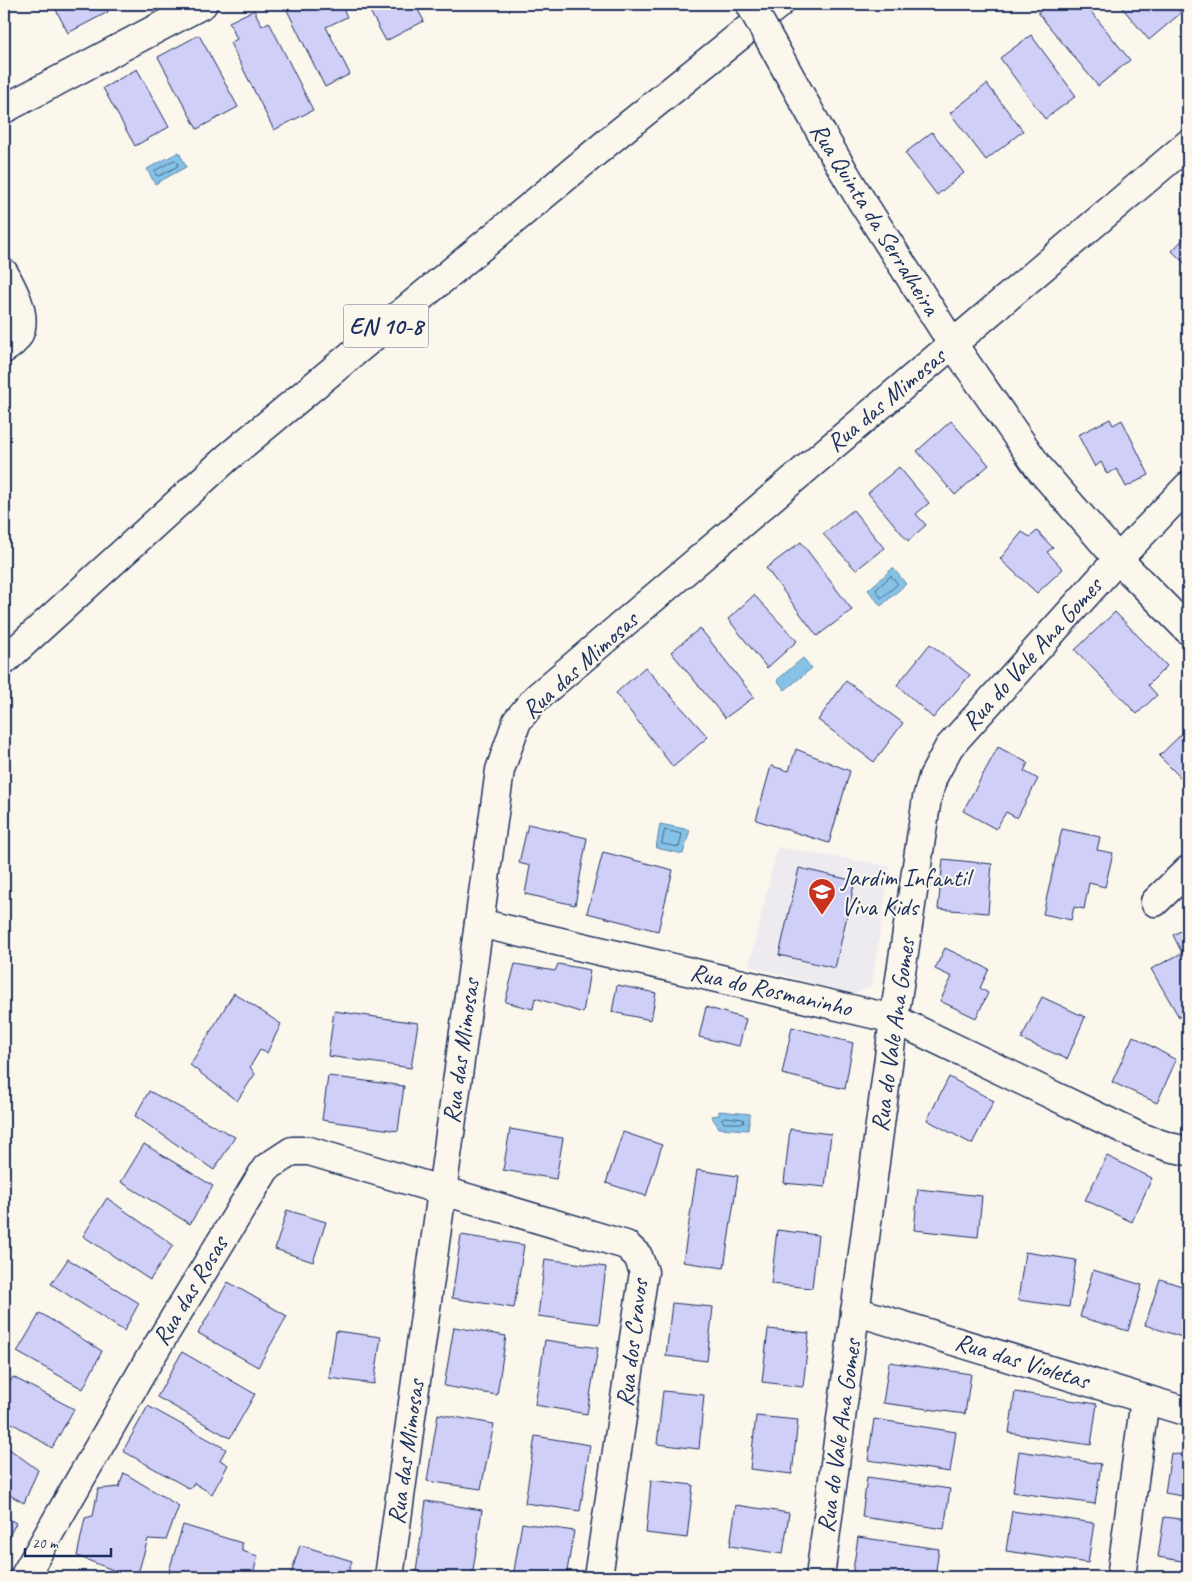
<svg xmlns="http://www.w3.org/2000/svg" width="1192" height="1581" viewBox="0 0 1192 1581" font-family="Caveat,sans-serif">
<rect width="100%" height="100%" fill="#fbf7ec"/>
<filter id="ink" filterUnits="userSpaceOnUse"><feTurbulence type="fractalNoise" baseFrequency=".02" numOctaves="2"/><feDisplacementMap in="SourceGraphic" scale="10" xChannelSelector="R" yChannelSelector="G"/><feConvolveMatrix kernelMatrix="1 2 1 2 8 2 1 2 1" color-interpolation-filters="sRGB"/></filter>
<g filter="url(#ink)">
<polygon fill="#eeebf0" points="777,847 890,866 872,986 853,994 749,966"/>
<g fill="#86c2e5" stroke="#5b87af">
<polygon points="179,152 186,167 155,184 147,169"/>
<polygon points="893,568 906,584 881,606 868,590"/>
<polygon points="803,658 812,668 785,690 777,680"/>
<polygon points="660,824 690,830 683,854 656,848"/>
<polygon points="719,1111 750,1114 748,1130 719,1128 711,1116 719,1115"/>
</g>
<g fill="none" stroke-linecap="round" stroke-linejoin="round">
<g stroke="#466a94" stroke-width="1">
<polygon points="175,160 178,163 178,166 159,176 156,175 155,171"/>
<polygon points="891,576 898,584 881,598 876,590"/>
<polygon points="665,830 682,834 679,847 662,844"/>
<polygon points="725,1117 743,1119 744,1123 724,1123 722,1119"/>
</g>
</g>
<g fill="#cfcff8" stroke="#1b2f5e">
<polygon points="53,4 104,4 108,12 68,33"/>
<polygon points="284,4 341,4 347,17 326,27 350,74 325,87"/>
<polygon points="366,4 415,4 424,21 386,41"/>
<polygon points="1049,4 1085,4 1130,60 1098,86 1038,13"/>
<polygon points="1119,4 1173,4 1181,13 1149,40"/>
<polygon points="254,10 262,26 269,22 313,110 274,130 230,43 237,39 229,22"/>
<polygon points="199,35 238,107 197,129 158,57"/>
<polygon points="1031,35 1076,96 1045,119 1000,58"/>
<polygon points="137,69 169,127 135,146 103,88"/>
<polygon points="987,84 1023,131 986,160 950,113"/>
<polygon points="932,132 964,173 937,195 905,153"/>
<polygon points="1188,234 1188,267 1172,251"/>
<polygon points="1110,419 1113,425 1122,420 1149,475 1126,487 1117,469 1107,474 1101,462 1095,467 1078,435"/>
<polygon points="951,421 989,465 955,495 917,451"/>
<polygon points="899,467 929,503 916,514 926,525 908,541 868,493"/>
<polygon points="853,510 884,548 856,570 823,534"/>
<polygon points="1037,531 1053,548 1047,552 1063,569 1037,593 1000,559 1022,532 1030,537"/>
<polygon points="801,542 852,610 817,636 766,568"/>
<polygon points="754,595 797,641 767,668 728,619"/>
<polygon points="1115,612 1167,666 1148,685 1157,695 1137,714 1075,650"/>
<polygon points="700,628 754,697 725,718 671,652"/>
<polygon points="930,644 970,675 933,718 897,685"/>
<polygon points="645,667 708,737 673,767 616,693"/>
<polygon points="846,681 903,723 874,762 818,720"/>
<polygon points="1188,728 1188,785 1159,756"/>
<polygon points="998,747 1028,763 1024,771 1038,779 1017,818 1006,812 996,829 963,811"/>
<polygon points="796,749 850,771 829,843 756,820 771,766 789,771"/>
<polygon points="528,824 587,838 575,905 525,894 530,866 519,863"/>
<polygon points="1062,829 1100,837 1097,850 1113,853 1105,887 1089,883 1084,909 1074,907 1071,920 1043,914"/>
<polygon points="603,852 673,870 658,931 587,913"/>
<polygon points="943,859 992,864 988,913 938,909"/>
<polygon points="799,868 855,881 835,968 779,955"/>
<polygon points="1188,927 1188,1011 1179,1017 1151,969 1182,953 1173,935"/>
<polygon points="945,948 989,969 980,988 988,993 976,1018 940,1001 952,977 935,969"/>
<polygon points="515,964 555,971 558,964 590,970 583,1013 535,998 533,1009 505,1002"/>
<polygon points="617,985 656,993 651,1020 612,1012"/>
<polygon points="234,993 281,1024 267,1053 260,1050 250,1067 255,1074 237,1101 190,1065"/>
<polygon points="1042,997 1085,1017 1067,1059 1021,1039"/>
<polygon points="706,1007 746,1019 739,1046 699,1037"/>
<polygon points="334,1011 418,1023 411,1068 328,1056"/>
<polygon points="792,1027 853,1043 845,1089 782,1074"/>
<polygon points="1133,1036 1176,1060 1157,1103 1112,1082"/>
<polygon points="328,1076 404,1086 398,1131 322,1120"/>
<polygon points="949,1077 994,1101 972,1144 927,1120"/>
<polygon points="149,1091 235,1137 214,1170 135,1116"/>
<polygon points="510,1129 563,1138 556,1179 503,1170"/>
<polygon points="790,1129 831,1134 825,1187 784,1183"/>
<polygon points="623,1132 662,1145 646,1196 606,1183"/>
<polygon points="144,1144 213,1186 190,1224 121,1182"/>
<polygon points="1107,1156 1152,1178 1132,1222 1085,1200"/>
<polygon points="697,1170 738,1176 724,1268 683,1262"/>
<polygon points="918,1189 982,1196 978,1237 914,1230"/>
<polygon points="107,1198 173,1245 150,1280 83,1236"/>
<polygon points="287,1210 326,1222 313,1262 275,1249"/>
<polygon points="777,1230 818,1235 812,1288 771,1284"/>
<polygon points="461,1235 524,1245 514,1308 452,1298"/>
<polygon points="1025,1252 1076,1260 1069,1307 1018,1300"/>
<polygon points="68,1259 139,1303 124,1331 51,1284"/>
<polygon points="545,1259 606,1267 599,1324 538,1316"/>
<polygon points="1093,1270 1142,1285 1128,1331 1080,1317"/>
<polygon points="1160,1279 1188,1288 1188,1339 1145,1325"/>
<polygon points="228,1282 287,1316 258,1367 198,1333"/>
<polygon points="672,1303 713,1307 707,1361 666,1356"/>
<polygon points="40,1313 102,1351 83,1389 17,1352"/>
<polygon points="454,1327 506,1336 497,1395 444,1386"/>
<polygon points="768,1329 809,1333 803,1387 762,1382"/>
<polygon points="336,1331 381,1337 374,1384 329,1378"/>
<polygon points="545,1340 598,1348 587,1414 535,1405"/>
<polygon points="182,1352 255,1394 230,1438 157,1397"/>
<polygon points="889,1362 971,1374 965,1414 883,1403"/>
<polygon points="13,1377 74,1409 52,1448 4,1418 4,1392"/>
<polygon points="663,1391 704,1395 699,1449 657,1444"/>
<polygon points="1015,1392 1097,1404 1091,1445 1009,1433"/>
<polygon points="148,1406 226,1449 220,1460 228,1465 212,1494 194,1483 190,1489 123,1451"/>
<polygon points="438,1414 494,1424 481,1489 427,1481"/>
<polygon points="756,1416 798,1420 792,1474 750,1469"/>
<polygon points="874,1419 956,1432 950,1472 868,1460"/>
<polygon points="535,1436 590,1445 580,1511 525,1503"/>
<polygon points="4,1445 38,1470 24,1503 4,1492"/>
<polygon points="1019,1451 1101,1464 1095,1504 1013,1492"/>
<polygon points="1171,1453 1188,1456 1188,1497 1165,1493"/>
<polygon points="124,1473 179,1506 166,1540 148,1539 137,1577 131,1577 77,1556 85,1518 93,1516 98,1489 119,1487"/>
<polygon points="867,1477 950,1489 944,1529 862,1517"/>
<polygon points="651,1480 693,1485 687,1538 646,1533"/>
<polygon points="426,1501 482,1510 472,1577 416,1572"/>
<polygon points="736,1505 789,1513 783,1554 730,1546"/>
<polygon points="1012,1511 1094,1523 1088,1563 1006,1551"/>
<polygon points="4,1516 16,1523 4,1546"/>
<polygon points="1164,1517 1188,1520 1188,1562 1158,1557"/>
<polygon points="522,1523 574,1531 566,1577 513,1577"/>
<polygon points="183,1525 242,1543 242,1551 258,1556 252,1577 167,1577"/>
<polygon points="858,1537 939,1549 935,1577 852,1577"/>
<polygon points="300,1545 352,1561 347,1577 290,1577"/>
<polygon points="642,1573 676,1577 642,1577"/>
</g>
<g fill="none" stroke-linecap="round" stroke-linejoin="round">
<defs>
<g id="street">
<polyline points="4,109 203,4"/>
<polyline points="823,136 856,192 952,343 1039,468 1118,559 1188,630"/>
<path d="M4 273C17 298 36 330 4 349"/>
<polyline points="1155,902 1188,870"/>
<polyline points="479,923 894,1019 1140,1137 1169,1147 1188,1151"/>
<polyline points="855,1311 1188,1412"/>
<polyline points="24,1577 150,1358 266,1168 292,1151 309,1151 626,1245 638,1256 644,1272 598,1577"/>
<polyline points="389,1577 500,770 517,721 536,698 1188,144"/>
<polyline points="820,1577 894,1019 927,798 933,777 949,747 1118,559 1188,486"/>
<polyline points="1121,1577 1145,1399"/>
</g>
<polyline id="highway" points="4,661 227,458 620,132 779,4"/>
</defs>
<use href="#street" stroke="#1b2f5e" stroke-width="31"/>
<use href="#highway" stroke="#1b2f5e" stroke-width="31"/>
<use href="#street" stroke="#fbf7ec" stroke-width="28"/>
<use href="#highway" stroke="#fbf7ec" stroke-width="28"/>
<defs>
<polyline id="street-bridge" points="750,4 823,136"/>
</defs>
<use href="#street-bridge" stroke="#1b2f5e" stroke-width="31" stroke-linecap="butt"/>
<use href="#street-bridge" stroke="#fbf7ec" stroke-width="28"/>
</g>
</g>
<defs>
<symbol id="school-pin" viewBox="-11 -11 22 30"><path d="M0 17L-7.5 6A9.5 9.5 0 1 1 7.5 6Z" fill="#c8321e" stroke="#fbf7ec"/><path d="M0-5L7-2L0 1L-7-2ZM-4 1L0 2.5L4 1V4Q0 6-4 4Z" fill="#fff"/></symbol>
</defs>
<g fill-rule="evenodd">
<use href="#school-pin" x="806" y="876" width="32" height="43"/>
</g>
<g text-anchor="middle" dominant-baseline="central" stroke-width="4" stroke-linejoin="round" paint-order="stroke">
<rect fill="#fbf7ec" stroke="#5e6b89" stroke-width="1" x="343.5" y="304.5" width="85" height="43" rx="4"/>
<g font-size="24" font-weight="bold" fill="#1b2f5e">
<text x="386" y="326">EN 10-8</text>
</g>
<g font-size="25" fill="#1b2f5e" stroke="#fbf7ec">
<text transform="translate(875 219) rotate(58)">Rua Quinta da Serralheira</text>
<text transform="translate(886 400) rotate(-40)">Rua das Mimosas</text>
<text transform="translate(1032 654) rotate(-48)">Rua do Vale Ana Gomes</text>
<text transform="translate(580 665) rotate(-42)">Rua das Mimosas</text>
<text transform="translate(771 990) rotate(13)">Rua do Rosmaninho</text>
<text transform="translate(893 1035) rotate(-82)">Rua do Vale Ana Gomes</text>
<text transform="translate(461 1051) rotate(-82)">Rua das Mimosas</text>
<text transform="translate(190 1291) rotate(-59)">Rua das Rosas</text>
<text transform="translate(632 1343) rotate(-83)">Rua dos Cravos</text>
<text transform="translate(1022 1361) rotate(17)">Rua das Violetas</text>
<text transform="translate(839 1436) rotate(-82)">Rua do Vale Ana Gomes</text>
<text transform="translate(406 1452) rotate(-82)">Rua das Mimosas</text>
</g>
<g font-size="25" fill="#1b2f5e" stroke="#fbf7ec" text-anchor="start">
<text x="841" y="878">Jardim Infantil<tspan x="841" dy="29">Viva Kids</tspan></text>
</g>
</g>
<rect width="1192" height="1581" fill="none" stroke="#fbf7ec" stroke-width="20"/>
<rect x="10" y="10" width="1172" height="1561" fill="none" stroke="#1b2f5e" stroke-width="2" filter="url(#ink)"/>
<path d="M25 1548v8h86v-8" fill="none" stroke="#1b2f5e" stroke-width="2.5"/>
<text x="32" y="1548" font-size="15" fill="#1b2f5e" stroke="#fbf7ec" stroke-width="4" paint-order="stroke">20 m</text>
</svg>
